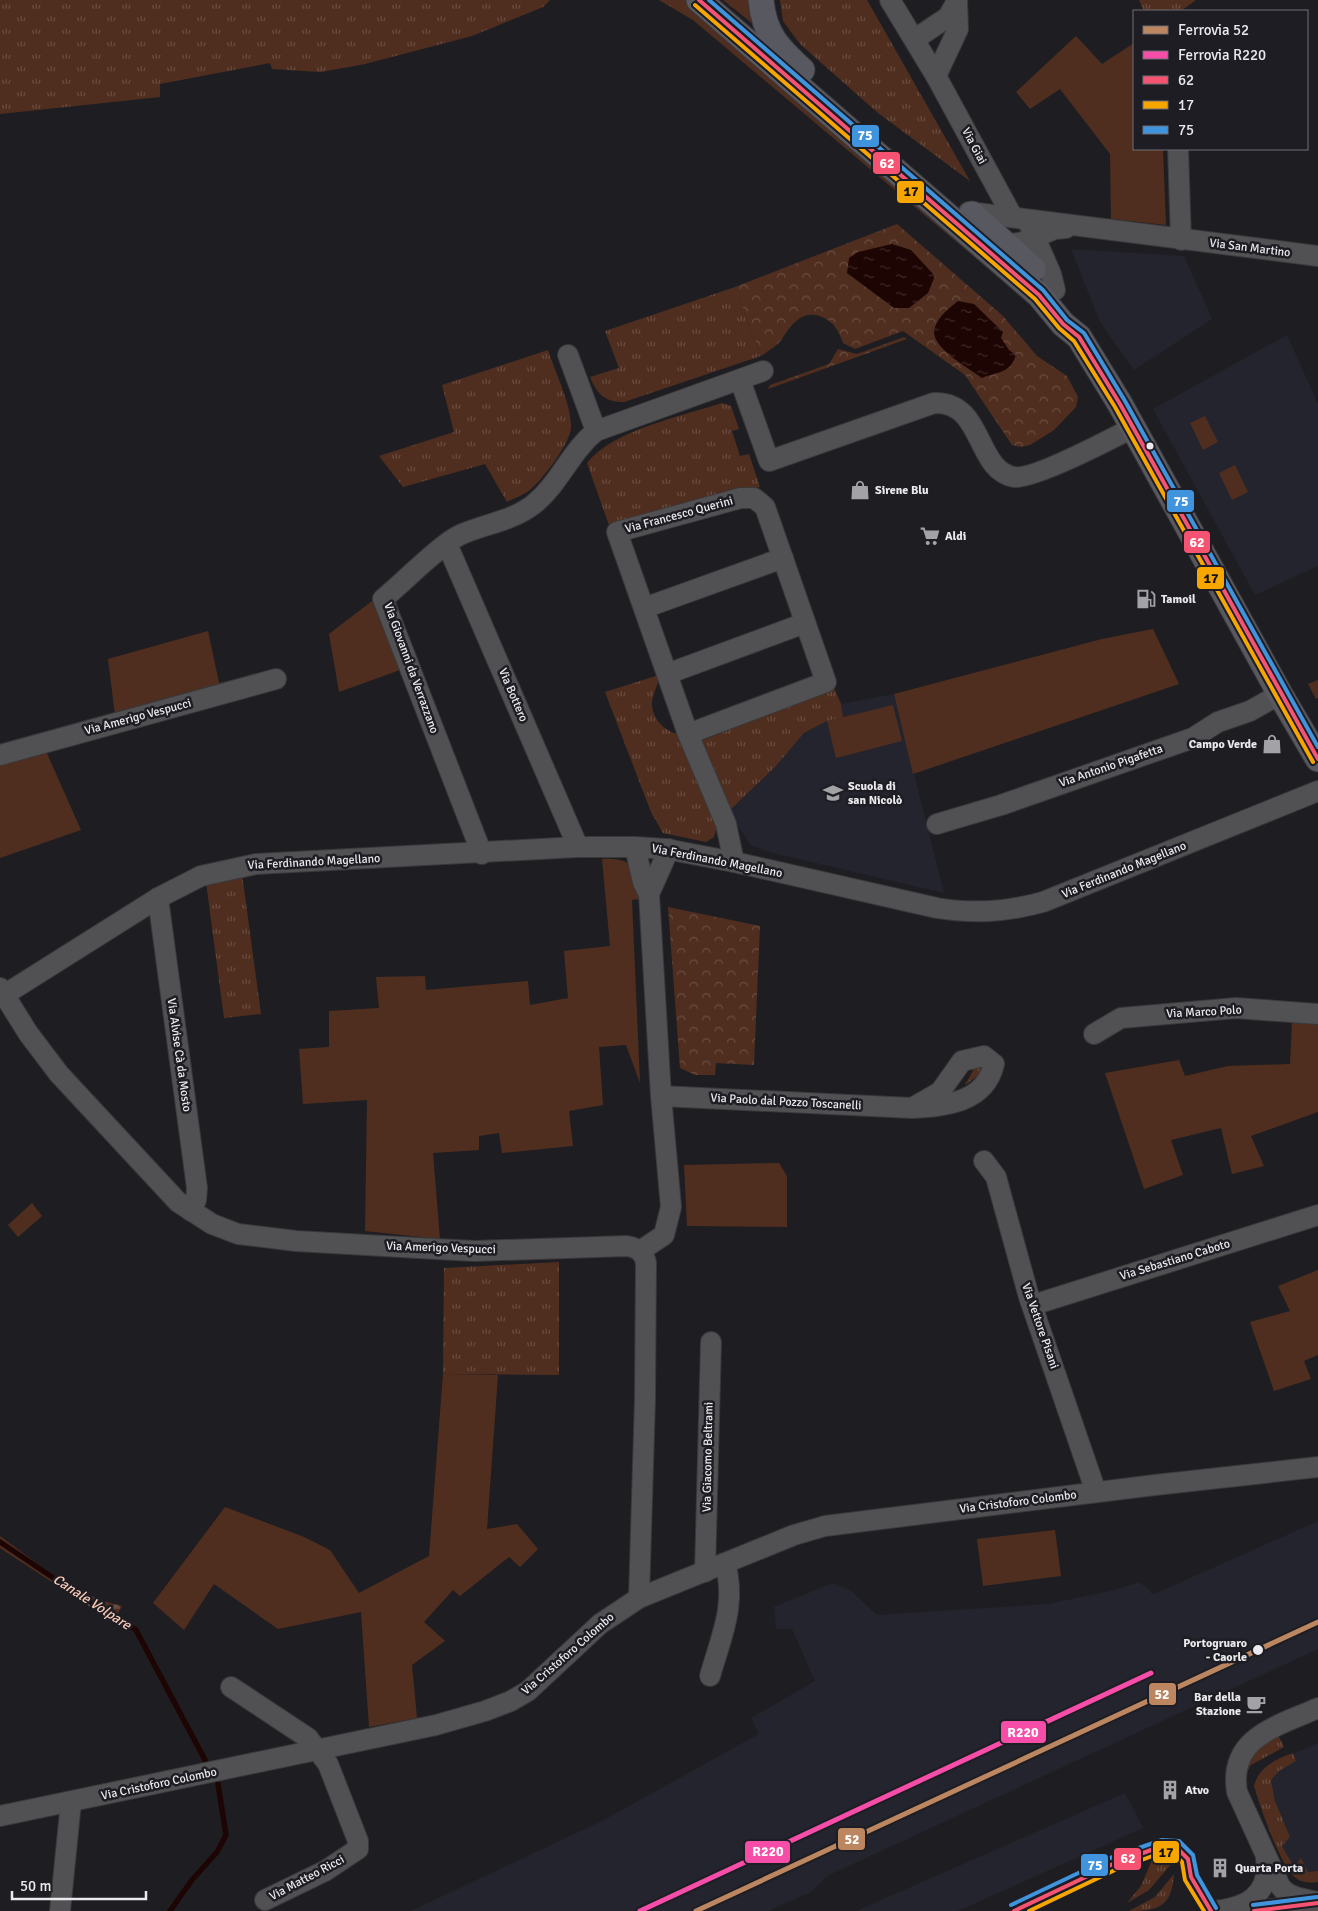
<svg xmlns="http://www.w3.org/2000/svg" width="1318" height="1911" viewBox="0 0 1318 1911" font-family="Signika,sans-serif">
<defs>
<pattern id="grass-tufts" width="24" height="20" patternUnits="userSpaceOnUse" patternTransform="scale(1.25)"><rect width="24" height="20" fill="#502e1f"/><path d="M3 7l-1-3M5 7V3M7 7l1-3M15 17l-1-3M17 17v-4M19 17l1-3" fill="none" stroke="#694c40"/></pattern>
<pattern id="forest-firs" width="22" height="20" patternUnits="userSpaceOnUse" patternTransform="scale(1.25)"><rect width="22" height="20" fill="#502e1f"/><path d="M5 1l3.5 6h-7zM16 11l3.5 6h-7z" fill="#694c40"/></pattern>
<pattern id="park-crowns" width="20" height="18" patternUnits="userSpaceOnUse" patternTransform="scale(1.25)"><rect width="20" height="18" fill="#502e1f"/><path d="M2 6a3 3 0 1 1 6 0M12 15a3 3 0 1 1 6 0" fill="none" stroke="#694c40"/></pattern>
<pattern id="water-ripples" width="26" height="14" patternUnits="userSpaceOnUse" patternTransform="scale(1.25)"><rect width="26" height="14" fill="#1d0503"/><path d="M2 4q2-2 4 0t4 0M15 11q2-2 4 0t4 0" fill="none" stroke="#3e2a28"/></pattern>
</defs>
<rect width="100%" height="100%" fill="#1e1e22"/>
<g fill="#23242e">
<polygon points="1071,249 1184,256 1212,319 1134,370 1100,322"/>
<polygon points="1287,335 1318,404 1318,566 1255,595 1153,409"/>
<polygon points="894,694 944,893 769,852 751,845 728,812 776,766 804,733 827,721 843,718 841,704"/>
<polygon points="1318,1521 1318,1649 827,1876 811,1892 768,1911 411,1911 604,1820 759,1734 751,1718 815,1681 792,1629 776,1629 774,1607 833,1583 850,1590 877,1615 1048,1604 1115,1590 1139,1582 1150,1590 1152,1595"/>
<polygon points="1318,1743 1318,1871 1308,1872 1294,1867 1282,1846 1290,1837 1275,1801 1271,1780 1279,1771 1296,1761 1293,1754"/>
<polygon points="1125,1793 1143,1828 958,1911 856,1911"/>
</g>
<g fill="url(#grass-tufts)">
<polygon points="0,0 550,0 543,7 472,36 365,64 321,72 272,69 270,63 160,84 160,97 0,114"/>
<polygon points="659,0 689,0 955,229 1060,331 1057,336 1035,308 693,20"/>
<polygon points="723,0 751,0 757,27"/>
<polygon points="780,0 867,0 970,181 878,113 800,44 783,21"/>
<polygon points="1139,0 1196,0 1181,11 1144,11"/>
<path d="M735 287 761 356 624 402C605 402 597 394 590 377L619 368 605 331Z"/>
<path d="M548 350C555 372 572 406 571 428 570 443 543 479 531 489 525 495 514 498 507 502L485 464 403 487 379 456 454 432 442 385Z"/>
<path d="M722 403 731 406 739 429 732 431 740 456 749 454 760 487 609 525 587 463C613 430 682 416 722 403Z"/>
<path d="M659 675C659 685 653 692 652 702 651 717 663 731 678 734L719 819 714 837 706 842 663 833 651 812 605 692Z"/>
<polygon points="834,688 841,704 843,718 827,721 804,733 776,766 728,812 701,741"/>
<polygon points="242,874 261,1014 224,1018 206,882"/>
<polygon points="983,1065 984,1071 965,1085 975,1067"/>
<polygon points="559,1262 559,1375 443,1374 444,1268"/>
<polygon points="1277,1733 1284,1747 1251,1765 1242,1779 1247,1758"/>
<path d="M1293 1753 1296 1761 1279 1771 1271 1780 1275 1801 1290 1837 1282 1846 1294 1867 1301 1858 1308 1872 1318 1871V1882C1310 1883 1303 1883 1296 1878 1280 1866 1260 1806 1254 1786 1259 1767 1276 1759 1293 1753Z"/>
<polygon points="1159,1857 1166,1858 1172,1863 1149,1890 1127,1903 1141,1886 1152,1860"/>
<path d="M1174 1874C1172 1907 1158 1911 1129 1911L1155 1897Z"/>
</g>
<path fill="url(#forest-firs)" d="M0 1536C37 1563 76 1596 122 1606L113 1622 0 1548Z"/>
<g fill="url(#park-crowns)">
<path d="M897 224 1003 316 1037 356 1067 376 1078 397 1076 407 1054 430 1030 445 1021 447 1012 445 965 375 903 331 855 349 843 343C839 331 834 322 822 317 802 309 791 325 782 339 777 346 768 351 761 356L735 287Z"/>
<polygon points="904,337 907,339 768,389 770,385 829,364 838,349 857,354"/>
<polygon points="668,907 760,926 754,1065 716,1063 715,1075 695,1075 680,1068"/>
</g>
<g fill="#502e1f">
<polygon points="1076,36 1102,64 1134,43 1134,149 1163,149 1166,225 1111,219 1110,154 1060,89 1030,109 1016,92"/>
<polygon points="1205,416 1218,442 1203,450 1190,423"/>
<polygon points="1235,465 1248,492 1232,500 1219,473"/>
<polygon points="372,601 400,670 339,692 329,634"/>
<polygon points="1153,629 1179,684 913,774 894,694 1102,639"/>
<polygon points="208,631 220,687 115,715 108,659"/>
<polygon points="1318,680 1318,698 1316,699 1308,684"/>
<polygon points="893,705 902,741 836,758 827,721"/>
<polygon points="45,749 81,830 0,858 0,761"/>
<path d="M602 859C635 857 637 871 640 899L632 900 640 1083 626 1045 599 1047 603 1105 569 1111 573 1146 502 1153 499 1133 479 1136V1150L433 1153 440 1239 365 1231 367 1100 303 1104 299 1049 329 1047V1011L379 1008 376 977 425 976 426 990 528 981 530 1005 568 998 564 951 610 946Z"/>
<polygon points="1292,1022 1318,1024 1318,1112 1251,1136 1264,1166 1232,1174 1221,1128 1171,1140 1183,1175 1144,1189 1105,1073 1179,1060 1185,1076 1228,1066 1290,1064"/>
<polygon points="779,1163 787,1176 787,1227 687,1226 684,1165"/>
<polygon points="32,1203 42,1216 18,1237 8,1225"/>
<polygon points="1318,1270 1318,1355 1304,1361 1311,1379 1274,1391 1250,1322 1290,1311 1278,1286"/>
<polygon points="443,1374 498,1375 487,1529 517,1524 538,1549 520,1567 509,1557 460,1596 453,1590 424,1622 445,1641 412,1665 417,1718 369,1727 361,1612 278,1629 214,1584 184,1630 153,1603 225,1507 304,1537 330,1550 359,1593 429,1556"/>
<polygon points="1055,1530 1061,1576 983,1586 977,1539"/>
</g>
<g fill="url(#water-ripples)">
<polygon points="892,244 911,250 935,276 928,293 909,308 894,308 847,273 849,258 858,252"/>
<path d="M958 301 974 304 1003 332 1001 338 1009 350 1016 355C1010 374 998 371 982 378 969 368 927 346 935 327 939 316 949 308 958 301Z"/>
</g>
<g fill="none" stroke-linecap="round" stroke-linejoin="round">
<g stroke="#1d0503" stroke-width="5.5">
<polyline points="0,1542 73,1591 136,1630 205,1760"/>
<polyline points="170,1911 192,1880 217,1852 226,1835 218,1784"/>
</g>
<defs>
<g id="minor">
<polyline points="890,0 936,76 1012,216"/>
<polyline points="915,39 948,17 957,1 958,29 936,76"/>
<polyline points="1178,149 1181,240"/>
<polyline points="969,212 1318,256"/>
<polyline points="1029,224 1051,274 1055,290"/>
<polyline points="996,244 999,246 1023,242 1055,229 1066,228"/>
<polyline points="568,355 596,431"/>
<path d="M740 380 769 461 934 403C984 401 975 470 1014 477 1033 480 1113 438 1134 427"/>
<polyline points="447,544 578,847"/>
<polyline points="644,608 783,558"/>
<polyline points="667,674 805,623"/>
<polyline points="688,734 826,682 765,507 754,498 741,498 617,532 688,734 726,824 734,862"/>
<polyline points="0,755 276,679"/>
<polyline points="937,824 1001,805 1193,738 1218,722 1250,711 1280,694"/>
<polyline points="635,847 643,882 649,894"/>
<path d="M482 854 383 599C403 583 439 545 460 535 484 524 513 521 534 504 559 484 571 451 596 431L763 371"/>
<polyline points="158,898 197,1188 196,1200 191,1211"/>
<path d="M0 988 28 1033 59 1074 178 1202 212 1224 238 1234 296 1241 436 1249 475 1251 627 1246C638 1248 644 1252 646 1263L645 1399 639 1598"/>
<path d="M4 995 158 898 201 876 256 864 578 847H635L666 849 734 862 937 908C974 914 1006 912 1043 902L1318 791"/>
<polyline points="1094,1034 1121,1018 1236,1008 1318,1014"/>
<path d="M661 1096 912 1108C945 1106 985 1103 994 1064L984 1056 962 1061 940 1092 912 1108"/>
<polyline points="984,1161 996,1177 1029,1297 1096,1492"/>
<polyline points="640,1251 664,1235 671,1207 661,1096 649,894 669,849"/>
<polyline points="1033,1305 1318,1215"/>
<polyline points="705,1572 711,1342"/>
<path d="M710 1676C721 1637 737 1604 725 1563"/>
<polyline points="231,1687 308,1738 328,1764 358,1841 358,1849 325,1871 265,1900"/>
<path d="M1318 1708C1278 1726 1228 1737 1237 1792L1280 1886C1289 1898 1304 1899 1318 1902"/>
<polyline points="0,1816 436,1725 485,1711 511,1701 528,1691 600,1624 639,1598 794,1535 825,1526 1155,1485 1318,1467"/>
<polyline points="60,1911 71,1802"/>
<path d="M1213 1911C1245 1908 1271 1896 1266 1858"/>
<polyline points="1254,1911 1312,1904"/>
</g>
<g id="major">
<polyline points="699,0 1039,295 1063,324 1079,337 1120,404 1280,694 1318,759"/>
<path d="M761 0C764 34 778 48 802 70"/>
<polyline points="972,214 1033,269"/>
</g>
</defs>
<use href="#minor" stroke="#39393c" stroke-width="22"/>
<use href="#major" stroke="#39393c" stroke-width="27"/>
<use href="#minor" stroke="#515153" stroke-width="20"/>
<use href="#major" stroke="#585960" stroke-width="25"/>
<defs>
<g id="bus-1">
<polyline points="699,0 1039,295 1063,324 1079,337 1120,404 1318,759"/>
<polyline points="1014,1911 1113,1864 1162,1846 1176,1847 1188,1859 1191,1877 1211,1911"/>
<polyline points="1254,1911 1318,1903"/>
</g>
<g id="bus-2">
<polyline points="695,5 1035,299 1059,328 1074,341 1115,407 1313,762"/>
<polyline points="1029,1911 1115,1870 1163,1852 1173,1853 1182,1862 1185,1880 1204,1911"/>
</g>
<g id="bus-3">
<polyline points="709,0 1043,290 1067,320 1084,333 1125,401 1318,747"/>
<polyline points="1011,1905 1110,1858 1162,1840 1179,1841 1193,1855 1197,1875 1216,1908"/>
<polyline points="1253,1905 1317,1897"/>
</g>
</defs>
<use href="#bus-1" stroke="#1d1d23" stroke-width="8"/>
<use href="#bus-2" stroke="#1d1d23" stroke-width="8"/>
<use href="#bus-3" stroke="#1d1d23" stroke-width="8"/>
<use href="#bus-1" stroke="#f65372" stroke-width="4"/>
<use href="#bus-2" stroke="#f7a600" stroke-width="4"/>
<use href="#bus-3" stroke="#4094de" stroke-width="4"/>
<defs>
<polyline id="rail-1" points="696,1911 1318,1622"/>
<polyline id="rail-2" points="640,1911 1151,1673"/>
</defs>
<use href="#rail-1" stroke="#1d1d23" stroke-width="9"/>
<use href="#rail-2" stroke="#1d1d23" stroke-width="9"/>
<use href="#rail-1" stroke="#bb8660" stroke-width="5"/>
<use href="#rail-2" stroke="#f54da8" stroke-width="5"/>
</g>
<defs>
<symbol id="shop-bare" viewBox="-9 -9 18 18"><path d="M-5-2.5h2.3a2.7 3.5 0 0 1 5.4 0H5L5.5 6h-11ZM-1.5-2.5h3a1.5 2.3 0 0 0-3 0Z" fill="#a3a3a7" stroke="#1d1d23" stroke-width="2.5" paint-order="stroke"/></symbol>
<symbol id="supermarket-bare" viewBox="-9 -9 18 18"><path d="M-6-5.5h2.5l.6 2H6L4.5 2H-2.5L-4.4-4H-6ZM-1.5 3.2a1.3 1.3 0 1 0 .1 0ZM3 3.2a1.3 1.3 0 1 0 .1 0Z" fill="#a3a3a7" stroke="#1d1d23" stroke-width="2.5" paint-order="stroke"/></symbol>
<symbol id="fuel-bare" viewBox="-9 -9 18 18"><path d="M-5.5-6h7V0h2V4h1.3V-2.5L3-4.5l.8-.8L6-3V5H2.5V1h-1V6h-7ZM-4.2-4.7v3.2H.2V-4.7Z" fill="#a3a3a7" stroke="#1d1d23" stroke-width="2.5" paint-order="stroke"/></symbol>
<symbol id="school-bare" viewBox="-9 -9 18 18"><path d="M0-5L7-2L0 1L-7-2ZM-4 1L0 2.5L4 1V4Q0 6-4 4Z" fill="#a3a3a7" stroke="#1d1d23" stroke-width="2.5" paint-order="stroke"/></symbol>
<symbol id="cafe-bare" viewBox="-9 -9 18 18"><path d="M-5.5-4.5H6V0H3Q3 3.5 0 3.5H-2.5Q-5.5 3.5-5.5 0ZM3-3.2v2h1.7v-2ZM-6 4.5H4V6H-6Z" fill="#a3a3a7" stroke="#1d1d23" stroke-width="2.5" paint-order="stroke"/></symbol>
<symbol id="building-bare" viewBox="-9 -9 18 18"><path d="M-4-6H4V6H1V3H-1V6H-4ZM-2.5-4.3h1.7v1.8h-1.7ZM.8-4.3h1.7v1.8H.8ZM-2.5-1h1.7V.8h-1.7ZM.8-1h1.7V.8H.8Z" fill="#a3a3a7" stroke="#1d1d23" stroke-width="2.5" paint-order="stroke"/></symbol>
</defs>
<g fill-rule="evenodd">
<use href="#shop-bare" x="846" y="476" width="28" height="28"/>
<use href="#supermarket-bare" x="916" y="522" width="28" height="28"/>
<use href="#fuel-bare" x="1132" y="585" width="28" height="28"/>
<use href="#shop-bare" x="1258" y="730" width="28" height="28"/>
<use href="#school-bare" x="819" y="779" width="28" height="28"/>
<use href="#cafe-bare" x="1242" y="1690" width="28" height="28"/>
<use href="#building-bare" x="1156" y="1776" width="28" height="28"/>
<use href="#building-bare" x="1206" y="1854" width="28" height="28"/>
</g>
<g fill="#eaeaee" stroke="#1d1d23" stroke-width="2">
<circle cx="1150" cy="446" r="4.5"/>
<circle cx="1258" cy="1650" r="6"/>
</g>
<g text-anchor="middle" dominant-baseline="central" stroke-width="5" stroke-linejoin="round" paint-order="stroke">
<g font-size="12" fill="#eaeaee" stroke="#1d1d23">
<text transform="translate(974 146) rotate(62)">Via Giai</text>
<text transform="translate(1250 248) rotate(7)">Via San Martino</text>
<text transform="translate(679 515) rotate(-15)">Via Francesco Querini</text>
<text transform="translate(411 668) rotate(70)">Via Giovanni da Verrazzano</text>
<text transform="translate(513 695) rotate(67)">Via Bottero</text>
<text transform="translate(138 717) rotate(-15)">Via Amerigo Vespucci</text>
<text transform="translate(1111 766) rotate(-19)">Via Antonio Pigafetta</text>
<text transform="translate(717 861) rotate(11)">Via Ferdinando Magellano</text>
<text transform="translate(314 862) rotate(-3)">Via Ferdinando Magellano</text>
<text transform="translate(1124 870) rotate(-22)">Via Ferdinando Magellano</text>
<text transform="translate(1204 1012) rotate(-3)">Via Marco Polo</text>
<text transform="translate(179 1055) rotate(82)">Via Alvise Cà da Mosto</text>
<text transform="translate(786 1102) rotate(3)">Via Paolo dal Pozzo Toscanelli</text>
<text transform="translate(441 1248) rotate(2)">Via Amerigo Vespucci</text>
<text transform="translate(1175 1260) rotate(-17)">Via Sebastiano Caboto</text>
<text transform="translate(1040 1326) rotate(71)">Via Vettore Pisani</text>
<text transform="translate(708 1457) rotate(-89)">Via Giacomo Beltrami</text>
<text transform="translate(1018 1502) rotate(-7)">Via Cristoforo Colombo</text>
<text transform="translate(568 1654) rotate(-41)">Via Cristoforo Colombo</text>
<text transform="translate(159 1784) rotate(-12)">Via Cristoforo Colombo</text>
<text transform="translate(307 1878) rotate(-28)">Via Matteo Ricci</text>
</g>
<g font-size="12" font-weight="bold" fill="#eaeaee" stroke="#1d1d23" text-anchor="start">
<text x="875" y="490">Sirene Blu</text>
<text x="945" y="536">Aldi</text>
<text x="1161" y="599">Tamoil</text>
<text x="1257" y="744" text-anchor="end">Campo Verde</text>
<text x="848" y="786">Scuola di<tspan x="848" dy="14">san Nicolò</tspan></text>
<text x="1241" y="1697" text-anchor="end">Bar della<tspan x="1241" dy="14">Stazione</tspan></text>
<text x="1185" y="1790">Atvo</text>
<text x="1235" y="1868">Quarta Porta</text>
</g>
<g font-size="12" font-weight="bold" fill="#eaeaee" stroke="#1d1d23" text-anchor="end">
<text x="1247" y="1643">Portogruaro<tspan x="1247" dy="14">- Caorle</tspan></text>
</g>
<g font-size="14" font-style="italic" fill="#f7c9b4" stroke="#1d1d23">
<text transform="translate(92 1602) rotate(33)">Canale Volpare</text>
</g>
</g>
<g stroke="#1d1d23" stroke-width="2">
<rect x="851" y="124" width="29" height="24" rx="5" fill="#4094de"/>
<rect x="872" y="151" width="29" height="24" rx="5" fill="#f65372"/>
<rect x="896" y="180" width="29" height="24" rx="5" fill="#f7a600"/>
<rect x="1166" y="489" width="29" height="24" rx="5" fill="#4094de"/>
<rect x="1183" y="530" width="28" height="24" rx="5" fill="#f65372"/>
<rect x="1196" y="566" width="29" height="24" rx="5" fill="#f7a600"/>
<rect x="1148" y="1682" width="29" height="24" rx="5" fill="#bb8660"/>
<rect x="1000" y="1720" width="47" height="24" rx="5" fill="#f54da8"/>
<rect x="837" y="1827" width="29" height="24" rx="5" fill="#bb8660"/>
<rect x="744" y="1840" width="47" height="24" rx="5" fill="#f54da8"/>
<rect x="1152" y="1840" width="28" height="24" rx="5" fill="#f7a600"/>
<rect x="1113" y="1847" width="29" height="24" rx="5" fill="#f65372"/>
<rect x="1080" y="1853" width="29" height="24" rx="5" fill="#4094de"/>
</g>
<g font-size="14" text-anchor="middle" font-weight="bold" fill="#fff">
<text x="865" y="140">75</text>
<text x="887" y="168">62</text>
<text x="1181" y="506">75</text>
<text x="1197" y="547">62</text>
<text x="1162" y="1699">52</text>
<text x="1023" y="1737">R220</text>
<text x="852" y="1844">52</text>
<text x="768" y="1856">R220</text>
<text x="1128" y="1863">62</text>
<text x="1095" y="1870">75</text>
</g>
<g font-size="14" text-anchor="middle" font-weight="bold" fill="#111">
<text x="911" y="196">17</text>
<text x="1211" y="583">17</text>
<text x="1166" y="1857">17</text>
</g>
<rect x="1133" y="10" width="175" height="140" fill="#1d1d23" stroke="#6f6f74"/>
<rect x="1143" y="26" width="25" height="8" fill="#bb8660" stroke="#6f6f74"/>
<text x="1178" y="35" font-size="15" fill="#eaeaee">Ferrovia 52</text>
<rect x="1143" y="51" width="25" height="8" fill="#f54da8" stroke="#6f6f74"/>
<text x="1178" y="60" font-size="15" fill="#eaeaee">Ferrovia R220</text>
<rect x="1143" y="76" width="25" height="8" fill="#f65372" stroke="#6f6f74"/>
<text x="1178" y="85" font-size="15" fill="#eaeaee">62</text>
<rect x="1143" y="101" width="25" height="8" fill="#f7a600" stroke="#6f6f74"/>
<text x="1178" y="110" font-size="15" fill="#eaeaee">17</text>
<rect x="1143" y="126" width="25" height="8" fill="#4094de" stroke="#6f6f74"/>
<text x="1178" y="135" font-size="15" fill="#eaeaee">75</text>
<path d="M12 1891v8h134v-8" fill="none" stroke="#eaeaee" stroke-width="2.5"/>
<text x="20" y="1891" font-size="15" fill="#eaeaee" stroke="#1d1d23" stroke-width="4" paint-order="stroke">50 m</text>
</svg>
